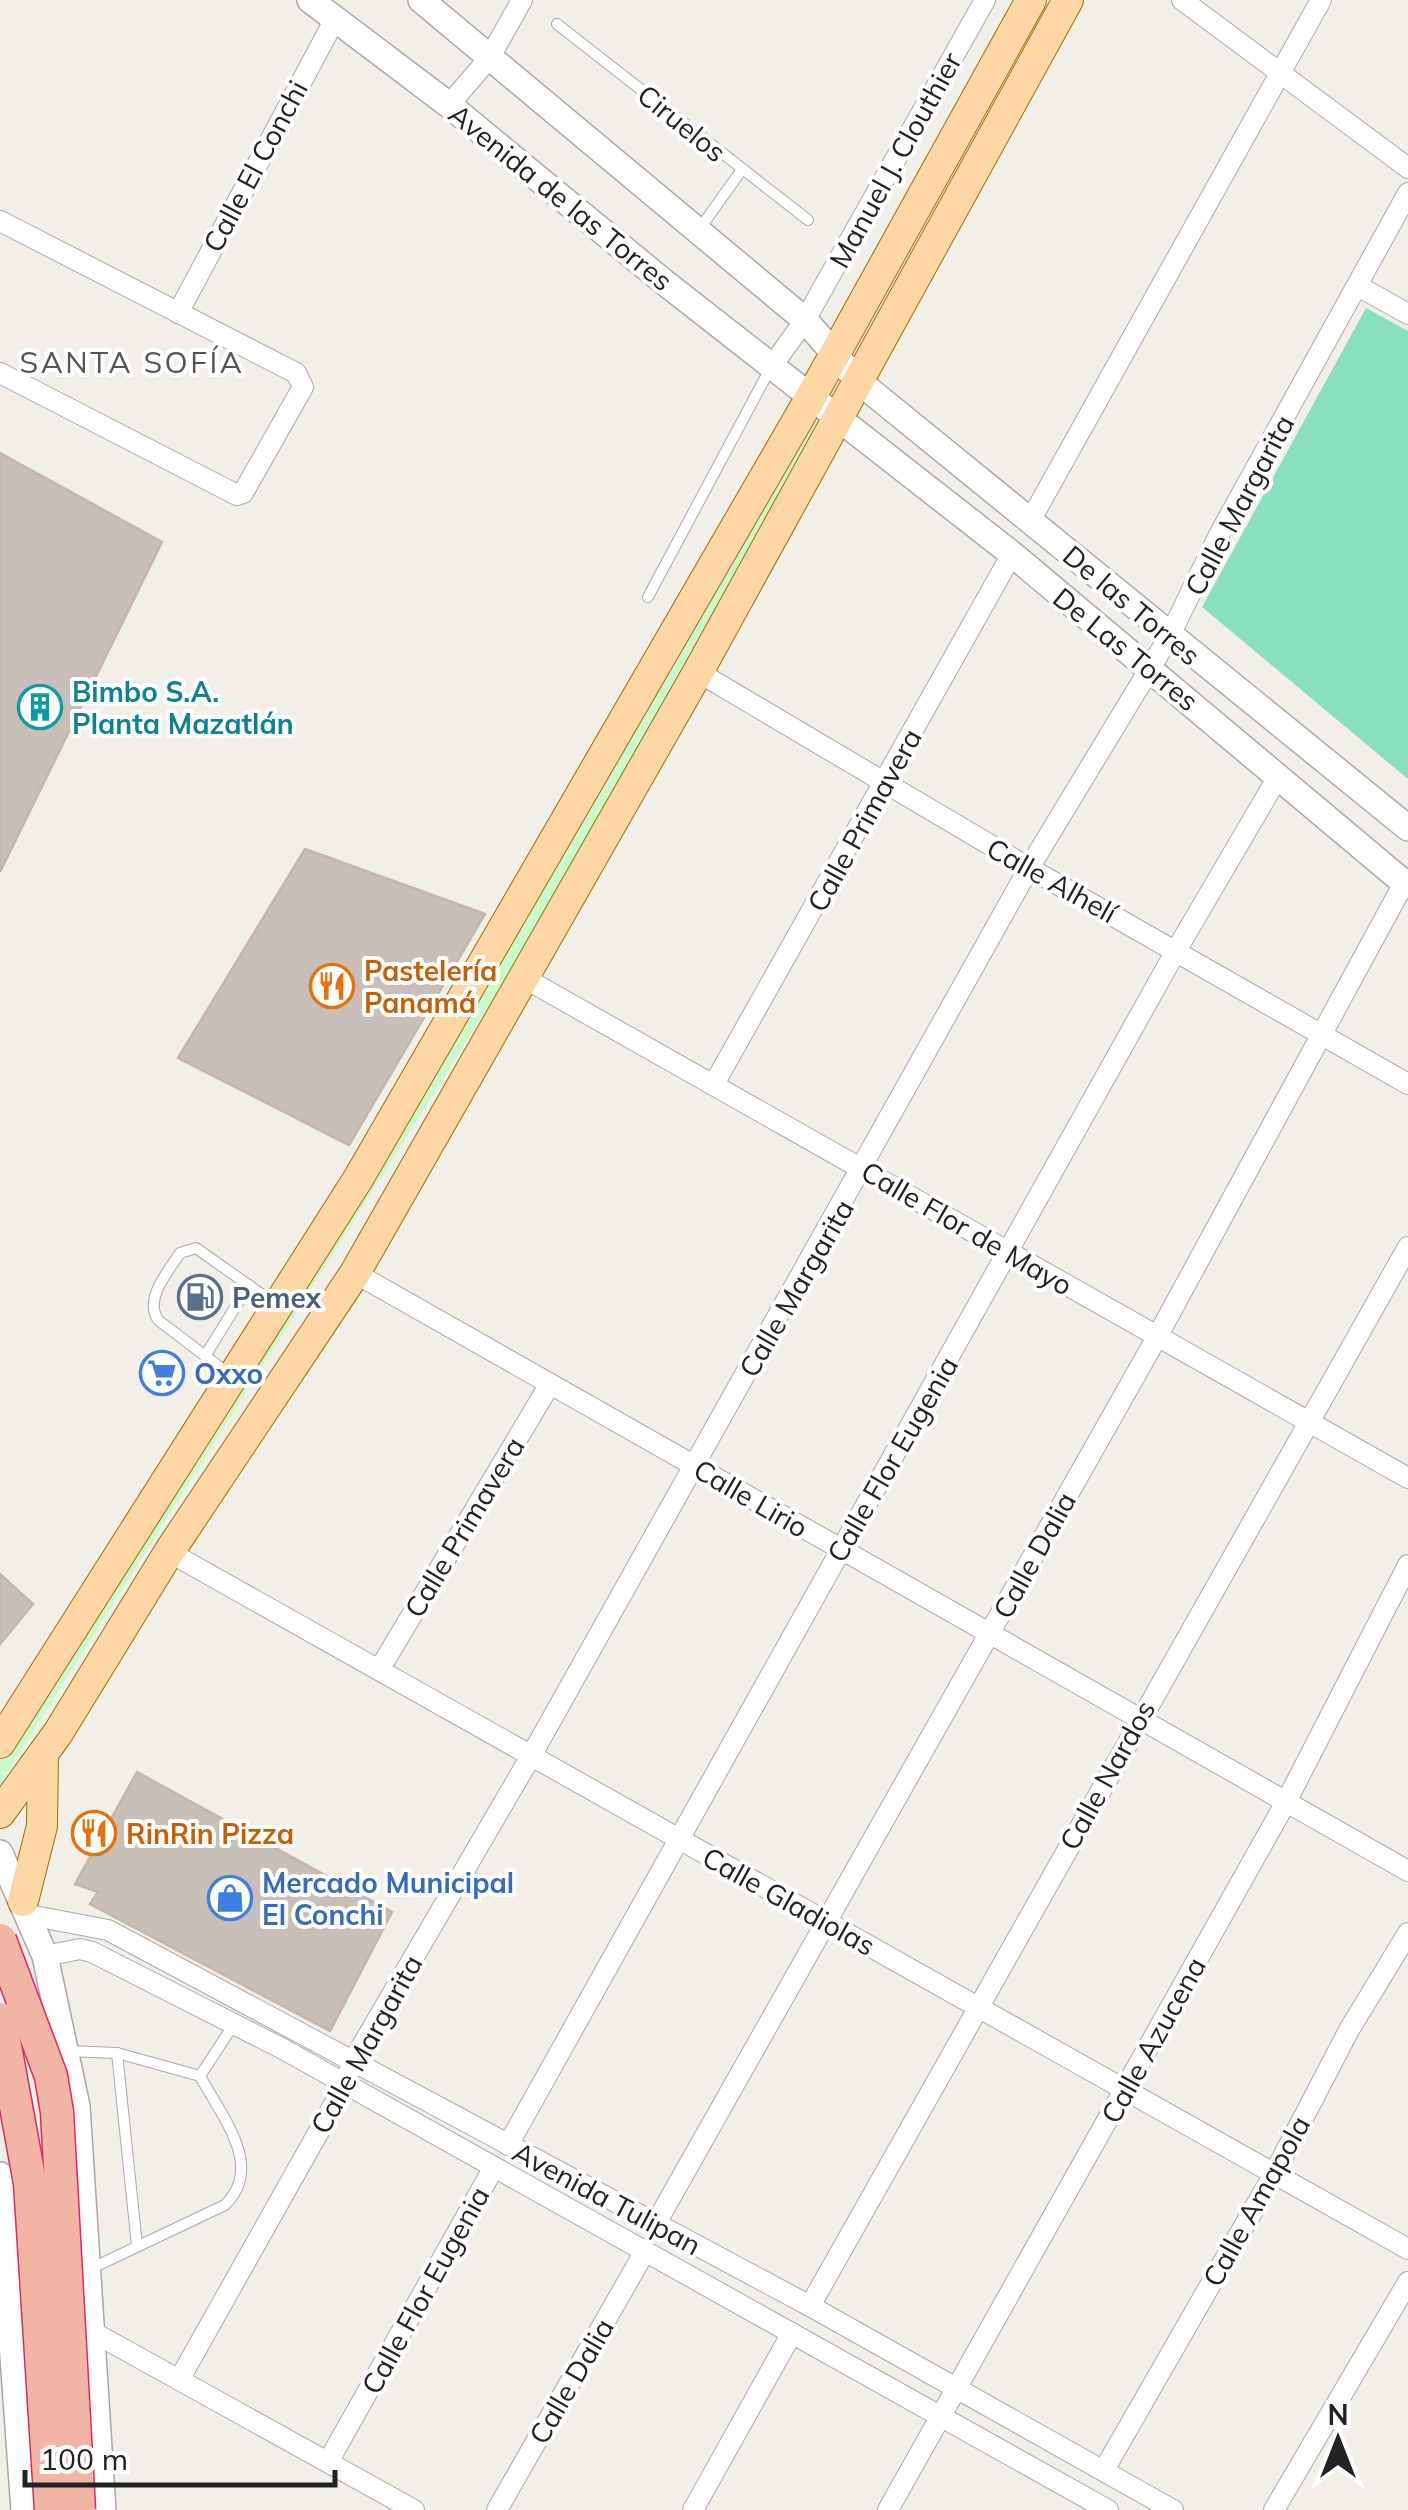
<svg xmlns="http://www.w3.org/2000/svg" width="1408" height="2510" viewBox="0 0 1408 2510" font-family="Mulish,sans-serif">
<rect width="100%" height="100%" fill="#f2efe9"/>
<polygon fill="#c8facc" points="814,420 818,428 503,983 0,1784 0,1759 439,1070 488,977"/>
<polygon fill="#88e0be" points="1366,308 1408,331 1408,779 1202,607"/>
<g fill="#c7bfb8" stroke="#c4b6ab" stroke-width="2.5">
<polygon points="0,453 162,542 0,872"/>
<polygon points="305,849 485,914 349,1145 178,1058"/>
<polygon points="0,1574 33,1604 0,1644"/>
<polygon points="137,1772 392,1912 330,2031 90,1904 98,1892 75,1884"/>
</g>
<g fill="none" stroke-linecap="round" stroke-linejoin="round">
<defs>
<g id="service">
<polyline points="557,24 808,220"/>
<polyline points="698,231 741,171"/>
<polyline points="648,597 771,367"/>
<polyline points="205,1356 249,1285"/>
<path d="M229 1374 158 1320C144 1298 168 1272 180 1253L196 1248 274 1303"/>
<path d="M68 2051 117 2053 200 2076C221 2116 265 2166 225 2205L88 2270"/>
<polyline points="117,2053 137,2246"/>
<polyline points="200,2076 234,2024"/>
</g>
<g id="minor">
<polyline points="1182,0 1408,168"/>
<polyline points="449,105 490,57 522,0"/>
<polyline points="0,221 296,373 303,387 243,493 237,495 0,373"/>
<polyline points="1358,286 1408,314"/>
<polyline points="178,313 335,19"/>
<polyline points="772,366 805,320 985,0"/>
<polyline points="1030,521 1321,0"/>
<polyline points="698,672 1029,868 1408,1084"/>
<polyline points="526,979 1408,1478"/>
<polyline points="714,1084 1012,554"/>
<polyline points="355,1273 1408,1871"/>
<polyline points="169,1552 1408,2249"/>
<polyline points="379,1670 550,1384"/>
<polyline points="29,1915 108,1930 810,2306 1173,2510"/>
<polyline points="45,1956 80,1949 92,1952 283,2049 1108,2510"/>
<polyline points="508,2145 1177,949 1279,775"/>
<polyline points="656,2223 1157,1337 1404,883"/>
<polyline points="810,2306 1408,1247"/>
<polyline points="89,2330 414,2510"/>
<polyline points="179,2380 345,2085 352,2063 531,1756 1029,868 1169,637 1220,533 1408,193"/>
<polyline points="328,2462 493,2169"/>
<polyline points="1104,2470 1274,2174 1349,2030 1408,1933"/>
<polyline points="497,2510 644,2253"/>
<polyline points="693,2510 792,2333"/>
<polyline points="888,2510 1286,1802 1408,1565"/>
<polyline points="1274,2510 1408,2282"/>
</g>
<g id="tertiary">
<polyline points="310,0 449,105 664,282 1012,554 1408,886"/>
<polyline points="421,0 805,320 857,380 1408,828"/>
<polyline points="0,1853 45,1956 77,2106 103,2510"/>
<polyline points="0,2175 24,2510"/>
</g>
<g id="primary">
<polyline points="0,1743 358,1179 811,397 1031,0"/>
<polyline points="0,1813 58,1733 169,1552 355,1273 698,672 1068,0"/>
<polyline points="23,1901 42,1826 43,1754"/>
</g>
</defs>
<use href="#service" stroke="#a9a9a9" stroke-width="12"/>
<use href="#minor" stroke="#a9a9a9" stroke-width="22"/>
<use href="#tertiary" stroke="#a9a9a9" stroke-width="28"/>
<use href="#primary" stroke="#a06b00" stroke-width="32"/>
<use href="#service" stroke="#fff" stroke-width="10"/>
<use href="#minor" stroke="#fff" stroke-width="20"/>
<use href="#tertiary" stroke="#fff" stroke-width="25"/>
<use href="#primary" stroke="#fcd6a4" stroke-width="30"/>
<defs>
<g id="trunk-bridge">
<polyline points="0,1940 51,2076 57,2112 79,2510"/>
<polyline points="0,2019 30,2183 51,2510"/>
</g>
</defs>
<use href="#trunk-bridge" stroke="#dc2a67" stroke-width="35" stroke-linecap="butt"/>
<use href="#trunk-bridge" stroke="#f2b4a3" stroke-width="32"/>
</g>
<defs>
<symbol id="building-ring" viewBox="-11 -11 22 22"><circle r="9.5" fill="#fff" stroke="#0f9aa8" stroke-width="1.5"/><path d="M-4-6H4V6H1V3H-1V6H-4ZM-2.5-4.3h1.7v1.8h-1.7ZM.8-4.3h1.7v1.8H.8ZM-2.5-1h1.7V.8h-1.7ZM.8-1h1.7V.8H.8Z" fill="#0f9aa8"/></symbol>
<symbol id="restaurant-ring" viewBox="-11 -11 22 22"><circle r="9.5" fill="#fff" stroke="#e8710a" stroke-width="1.5"/><path d="M-5-6h1v4h1v-4h1v4h1v-4h1v5L-1.5 .5V6h-2V.5L-5-1ZM5-6V6H3V1.5H1.5Q1.5-4 5-6Z" fill="#e8710a"/></symbol>
<symbol id="fuel-ring" viewBox="-11 -11 22 22"><circle r="9.5" fill="#fff" stroke="#5c6f8a" stroke-width="1.5"/><path d="M-5.5-6h7V0h2V4h1.3V-2.5L3-4.5l.8-.8L6-3V5H2.5V1h-1V6h-7ZM-4.2-4.7v3.2H.2V-4.7Z" fill="#5c6f8a"/></symbol>
<symbol id="supermarket-ring" viewBox="-11 -11 22 22"><circle r="9.5" fill="#fff" stroke="#3f7fe0" stroke-width="1.5"/><path d="M-6-5.5h2.5l.6 2H6L4.5 2H-2.5L-4.4-4H-6ZM-1.5 3.2a1.3 1.3 0 1 0 .1 0ZM3 3.2a1.3 1.3 0 1 0 .1 0Z" fill="#3f7fe0"/></symbol>
<symbol id="shop-ring" viewBox="-11 -11 22 22"><circle r="9.5" fill="#fff" stroke="#3f7fe0" stroke-width="1.5"/><path d="M-5-2.5h2.3a2.7 3.5 0 0 1 5.4 0H5L5.5 6h-11ZM-1.5-2.5h3a1.5 2.3 0 0 0-3 0Z" fill="#3f7fe0"/></symbol>
</defs>
<g fill-rule="evenodd">
<use href="#building-ring" x="15" y="682" width="50" height="50"/>
<use href="#restaurant-ring" x="307" y="961" width="50" height="50"/>
<use href="#fuel-ring" x="175" y="1272" width="50" height="50"/>
<use href="#supermarket-ring" x="137" y="1348" width="50" height="50"/>
<use href="#restaurant-ring" x="69" y="1808" width="50" height="50"/>
<use href="#shop-ring" x="205" y="1873" width="50" height="50"/>
</g>
<g text-anchor="middle" dominant-baseline="central" stroke-width="8" stroke-linejoin="round" paint-order="stroke">
<g font-size="28" fill="#222" stroke="#fff">
<text transform="translate(682 123) rotate(39)">Ciruelos</text>
<text transform="translate(895 160) rotate(-61)">Manuel J. Clouthier</text>
<text transform="translate(255 166) rotate(-62)">Calle El Conchi</text>
<text transform="translate(561 197) rotate(39)">Avenida de las Torres</text>
<text transform="translate(1239 505) rotate(-62)">Calle Margarita</text>
<text transform="translate(1132 605) rotate(40)">De las Torres</text>
<text transform="translate(1126 649) rotate(39)">De Las Torres</text>
<text transform="translate(864 820) rotate(-61)">Calle Primavera</text>
<text transform="translate(1052 880) rotate(29)">Calle Alhelí</text>
<text transform="translate(967 1228) rotate(30)">Calle Flor de Mayo</text>
<text transform="translate(796 1288) rotate(-60)">Calle Margarita</text>
<text transform="translate(892 1459) rotate(-60)">Calle Flor Eugenia</text>
<text transform="translate(751 1498) rotate(30)">Calle Lirio</text>
<text transform="translate(464 1527) rotate(-59)">Calle Primavera</text>
<text transform="translate(1034 1555) rotate(-61)">Calle Dalia</text>
<text transform="translate(1107 1775) rotate(-61)">Calle Nardos</text>
<text transform="translate(789 1901) rotate(29)">Calle Gladiolas</text>
<text transform="translate(1153 2040) rotate(-61)">Calle Azucena</text>
<text transform="translate(366 2044) rotate(-61)">Calle Margarita</text>
<text transform="translate(607 2198) rotate(28)">Avenida Tulipan</text>
<text transform="translate(1256 2201) rotate(-61)">Calle Amapola</text>
<text transform="translate(425 2290) rotate(-61)">Calle Flor Eugenia</text>
<text transform="translate(571 2381) rotate(-60)">Calle Dalia</text>
</g>
<g font-size="28" font-weight="bold" fill="#0d838f" stroke="#fff" text-anchor="start">
<text x="72" y="691">Bimbo S.A.<tspan x="72" dy="32">Planta Mazatlán</tspan></text>
</g>
<g font-size="28" font-weight="bold" fill="#c56008" stroke="#fff" text-anchor="start">
<text x="364" y="970">Pastelería<tspan x="364" dy="32">Panamá</tspan></text>
<text x="126" y="1833">RinRin Pizza</text>
</g>
<g font-size="28" font-weight="bold" fill="#4e5e75" stroke="#fff" text-anchor="start">
<text x="232" y="1297">Pemex</text>
</g>
<g font-size="28" font-weight="bold" fill="#366cbe" stroke="#fff" text-anchor="start">
<text x="194" y="1373">Oxxo</text>
<text x="262" y="1882">Mercado Municipal<tspan x="262" dy="32">El Conchi</tspan></text>
</g>
<g font-size="30" letter-spacing="2.5" fill="#555" stroke="#fff">
<text x="132" y="362">SANTA SOFÍA</text>
</g>
</g>
<g transform="translate(1338 2440)" stroke="#ffffff" stroke-width="8" paint-order="stroke">
<path d="M0-8L18 38L0 25L-18 38Z" fill="#222222"/>
<text y="-15" font-size="28" font-weight="bold" text-anchor="middle" fill="#222222">N</text>
</g>
<path d="M25 2470v15h310v-15" fill="none" stroke="#222222" stroke-width="5"/>
<text x="40" y="2470" font-size="30" fill="#222222" stroke="#ffffff" stroke-width="8" paint-order="stroke">100 m</text>
</svg>
